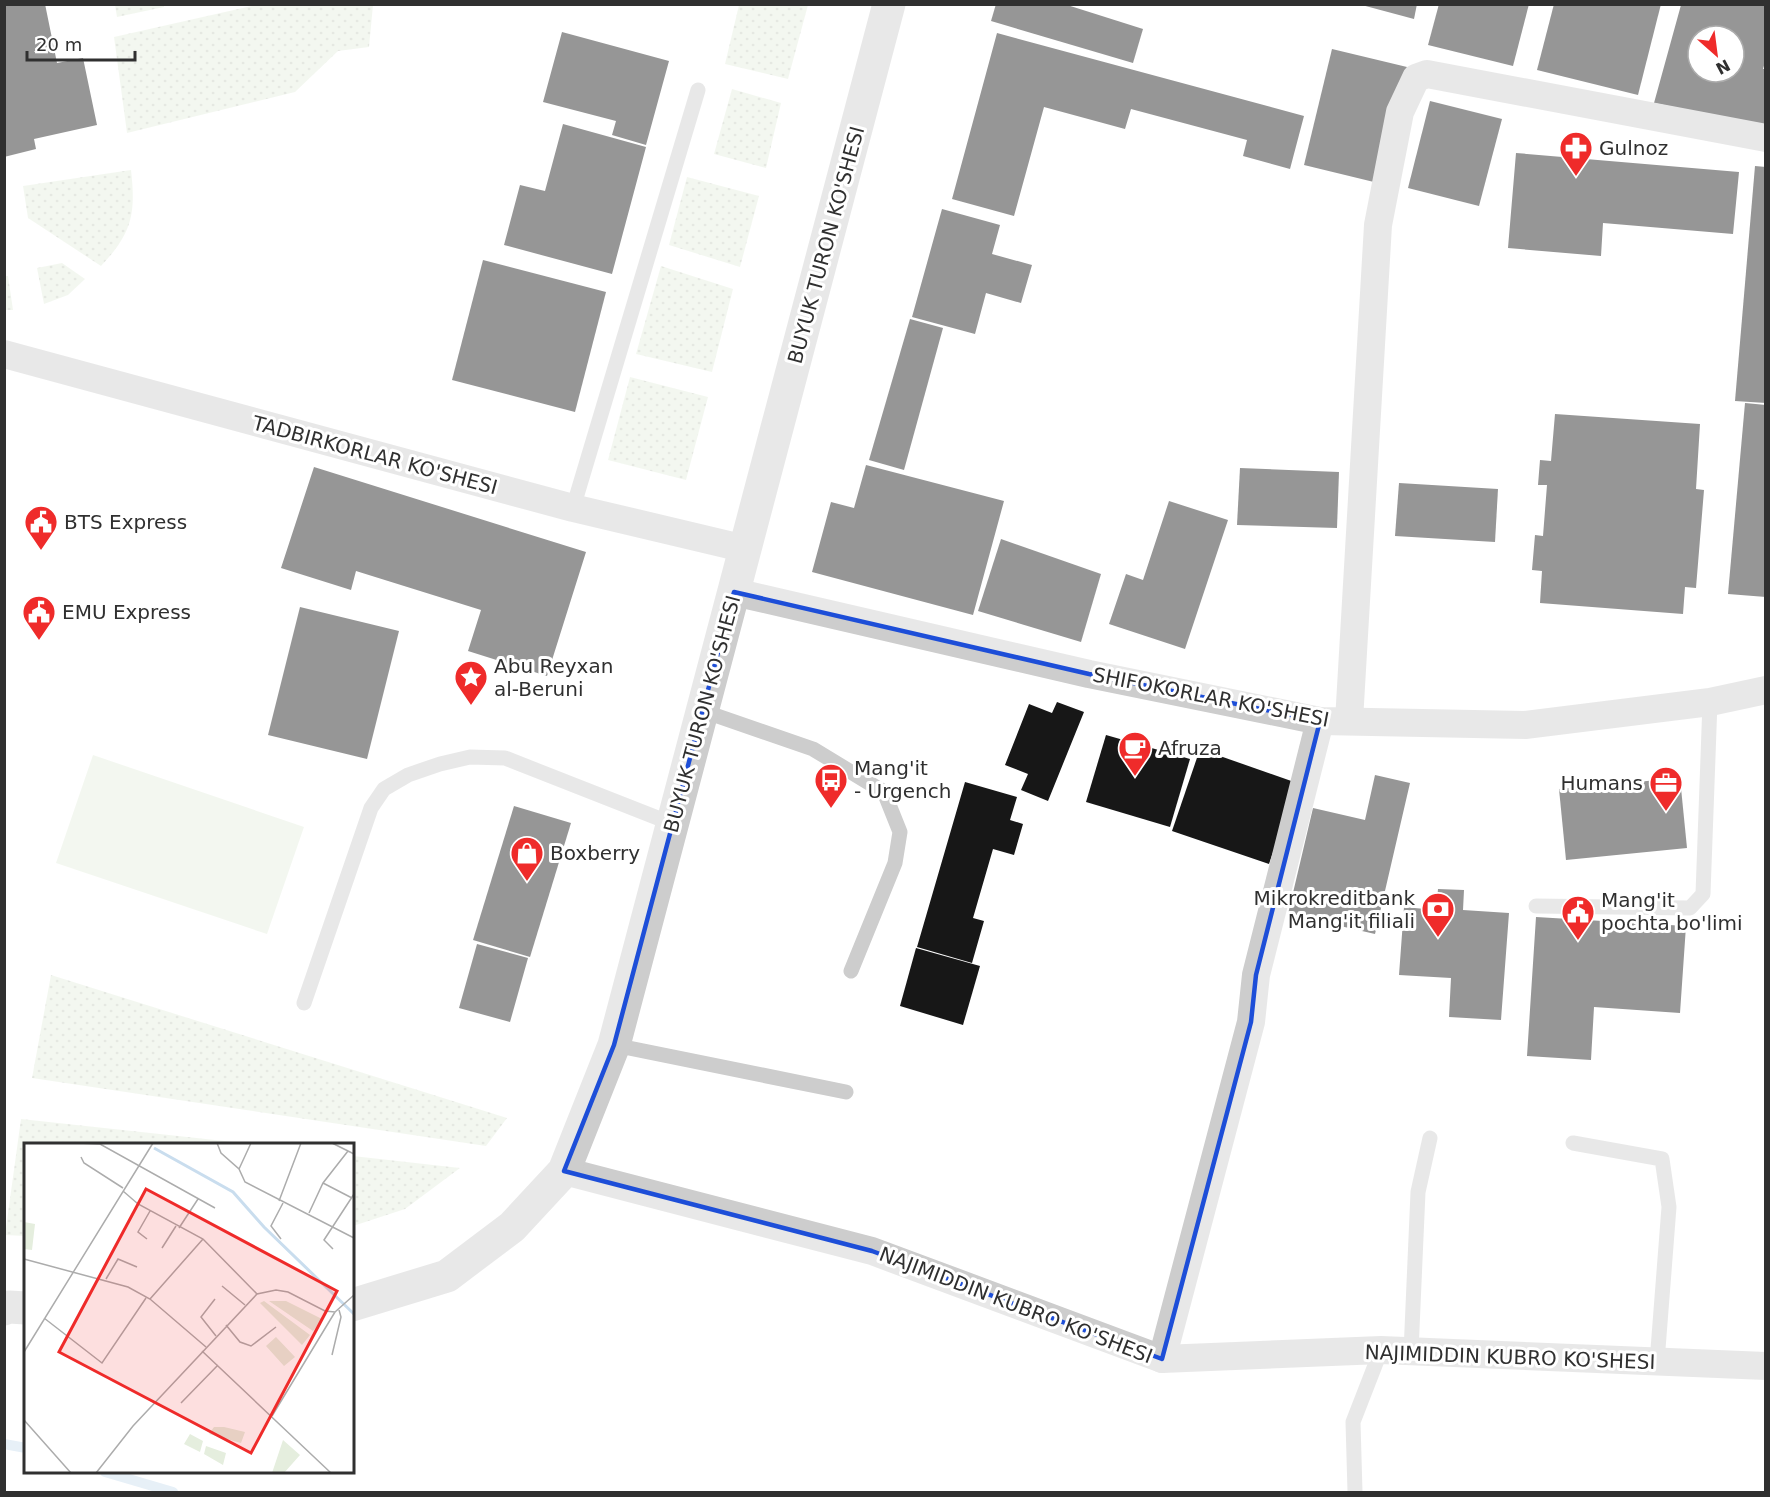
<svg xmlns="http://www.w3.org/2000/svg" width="1770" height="1497" viewBox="0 0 1770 1497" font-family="'DejaVu Sans',sans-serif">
<defs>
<pattern id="grass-dots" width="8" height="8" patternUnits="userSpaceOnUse" patternTransform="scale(1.5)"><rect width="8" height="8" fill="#e5eede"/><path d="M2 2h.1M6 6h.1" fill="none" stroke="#c5ccbf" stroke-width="1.8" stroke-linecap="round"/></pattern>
</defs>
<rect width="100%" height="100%" fill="#fff"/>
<g fill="url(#grass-dots)">
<polygon points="115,5 164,5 164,7 117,17"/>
<polygon points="256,5 373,5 369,47 338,51 295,92 127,133 114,37"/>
<polygon points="739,5 808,5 788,79 725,64"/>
<polygon points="732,89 781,103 766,168 714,154"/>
<path d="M131 170C136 214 132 233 101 266L28 218 23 186Z"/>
<polygon points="687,177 759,196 740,267 669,245"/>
<polygon points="62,263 85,279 68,295 44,304 37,268"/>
<polygon points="661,266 733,289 712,372 636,354"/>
<polygon points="5,276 8,276 13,310 5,310"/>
<polygon points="630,377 708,397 686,480 608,460"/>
<polygon points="51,975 507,1118 486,1146 32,1078"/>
<polygon points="21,1119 252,1144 26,1144 25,1236 5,1235"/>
<polygon points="353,1156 460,1168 405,1209 353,1226"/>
</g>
<polygon fill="#e5eede" points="93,755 304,827 267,934 56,863"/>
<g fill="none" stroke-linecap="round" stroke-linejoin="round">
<g stroke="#c9ddee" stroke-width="10">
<polyline points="4,1444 26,1448"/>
<polyline points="105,1472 173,1492"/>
</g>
</g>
<g fill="#171717" fill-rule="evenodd">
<polygon points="4,4 45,4 57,63 83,58 97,125 34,139 36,149 4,157"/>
<polygon points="996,4 1064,4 1143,29 1133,63 991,21"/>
<polygon points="1358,4 1417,4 1414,19"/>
<polygon points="1439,4 1529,4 1513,66 1428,45"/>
<polygon points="1554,4 1661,4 1638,95 1537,70"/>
<path d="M1681 5H1766V59L1763 69H1766V126L1654 103ZM1698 36H1734V72H1698Z"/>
<polygon points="562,32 669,61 646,145 612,135 616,121 543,102"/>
<polygon points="997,33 1304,116 1290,169 1243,156 1247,140 1131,109 1125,129 1044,107 1014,216 952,199"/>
<polygon points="1332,49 1407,67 1378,183 1304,165"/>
<polygon points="1430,101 1502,119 1479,206 1408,188"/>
<polygon points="563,124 646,147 612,274 504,245 520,185 545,191"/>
<polygon points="1516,153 1739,172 1733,234 1603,223 1601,256 1508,248"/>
<polygon points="1755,166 1766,167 1766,403 1735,401"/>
<polygon points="942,209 1000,225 992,254 1032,265 1021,303 986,293 975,334 912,317"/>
<polygon points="483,260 606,292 575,412 452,380"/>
<polygon points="910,319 943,328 904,470 869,460"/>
<polygon points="1745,403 1766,405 1766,597 1728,594"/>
<polygon points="1555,414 1700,424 1696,489 1704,490 1696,588 1685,587 1683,614 1540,603 1542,571 1532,570 1535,535 1543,536 1547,485 1538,485 1540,460 1551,461"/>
<polygon points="866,465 1004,501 973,615 812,572 831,502 854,508"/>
<polygon points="314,467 586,552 547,676 468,651 481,610 356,571 351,590 281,568"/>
<polygon points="1240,468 1339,472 1337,528 1237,525"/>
<polygon points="1399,483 1498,489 1495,542 1395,536"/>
<polygon points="1169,501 1228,520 1185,649 1109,624 1126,574 1143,580"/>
<polygon points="1001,539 1101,574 1081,642 978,611"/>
<polygon points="300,607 399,631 367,759 268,735"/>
<polygon points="1057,702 1084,712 1048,801 1021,790 1028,774 1005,765 1029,704 1052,713"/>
<polygon points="1106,735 1190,759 1170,827 1086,802"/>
<polygon points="1200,749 1297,783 1269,864 1172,831"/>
<polygon points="1375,775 1410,783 1375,934 1288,914 1313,808 1365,820"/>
<polygon points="1680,778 1687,848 1566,860 1559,789"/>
<polygon points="965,782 1017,797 1010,820 1023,824 1014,855 993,849 973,918 984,921 972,963 917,947"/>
<polygon points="514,806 571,823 530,957 473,940"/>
<polygon points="1438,889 1464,890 1463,910 1509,913 1501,1020 1449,1017 1451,978 1399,975 1404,907 1436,910"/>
<polygon points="1536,917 1686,926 1680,1013 1594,1007 1591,1060 1527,1056"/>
<polygon points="477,944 528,958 510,1022 459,1008"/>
<polygon points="916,948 980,966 963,1025 900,1006"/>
</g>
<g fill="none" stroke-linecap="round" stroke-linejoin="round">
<g stroke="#cdcdcd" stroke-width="15">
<polyline points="573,508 698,90"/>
<polyline points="703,711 813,749 884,792 900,832 895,863 851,971"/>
<polyline points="1536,906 1690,908 1703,894 1710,702"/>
<polyline points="304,1003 371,808 384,789 408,775 440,764 470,757 505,758 673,824"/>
<polyline points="614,1045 846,1092"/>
<polyline points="1573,1143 1662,1159 1669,1207 1657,1362"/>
<polyline points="1411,1352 1418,1192 1430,1138"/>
<polyline points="1355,1492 1353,1422 1381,1350"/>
</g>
<g stroke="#cdcdcd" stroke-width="28">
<polyline points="4,354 573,508 746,549"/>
<polyline points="734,592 1089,674 1320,721 1525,725 1710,702 1766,690"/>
<polyline points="1349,721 1378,225 1400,112 1416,78 1427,74 1766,138"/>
<polyline points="564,1171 872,1251 1162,1359 1381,1350 1766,1366"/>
<polyline points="1162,1359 1251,1022 1256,975 1320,721"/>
</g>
<g stroke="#cdcdcd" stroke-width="33">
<polyline points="352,1305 447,1276 512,1227 564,1171 614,1045 889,4"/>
<polyline points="4,1309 9,1307 26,1308"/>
</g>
</g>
<path d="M0 0H1770V1497H0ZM734 592 1089 674 1320 721 1256 975 1251 1022 1162 1359 872 1251 564 1171 614 1045Z" fill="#fff" fill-opacity=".55" fill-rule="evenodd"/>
<path fill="none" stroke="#1d4ed8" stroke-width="4.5" stroke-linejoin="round" d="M734 592 1089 674 1320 721 1256 975 1251 1022 1162 1359 872 1251 564 1171 614 1045Z"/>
<defs>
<symbol id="pharmacy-pin" viewBox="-11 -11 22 30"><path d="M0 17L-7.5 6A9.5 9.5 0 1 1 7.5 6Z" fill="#ef2b2a" stroke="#fff"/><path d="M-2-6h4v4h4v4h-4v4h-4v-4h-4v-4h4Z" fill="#fff"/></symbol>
<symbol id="civic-pin" viewBox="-11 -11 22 30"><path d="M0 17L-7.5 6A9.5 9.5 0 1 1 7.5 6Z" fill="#ef2b2a" stroke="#fff"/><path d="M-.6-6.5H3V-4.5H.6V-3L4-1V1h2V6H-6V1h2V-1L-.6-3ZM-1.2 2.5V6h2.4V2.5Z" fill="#fff"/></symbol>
<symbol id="sight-pin" viewBox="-11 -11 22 30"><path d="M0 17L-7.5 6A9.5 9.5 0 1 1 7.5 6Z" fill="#ef2b2a" stroke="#fff"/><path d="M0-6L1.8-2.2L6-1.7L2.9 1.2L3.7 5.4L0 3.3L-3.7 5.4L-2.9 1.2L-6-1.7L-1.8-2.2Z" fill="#fff"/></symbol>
<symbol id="cafe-pin" viewBox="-11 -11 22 30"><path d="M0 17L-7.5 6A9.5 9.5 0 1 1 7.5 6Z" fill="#ef2b2a" stroke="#fff"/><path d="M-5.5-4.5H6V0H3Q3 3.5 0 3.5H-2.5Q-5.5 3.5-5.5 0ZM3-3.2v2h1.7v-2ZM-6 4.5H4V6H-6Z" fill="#fff"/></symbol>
<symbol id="bus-pin" viewBox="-11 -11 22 30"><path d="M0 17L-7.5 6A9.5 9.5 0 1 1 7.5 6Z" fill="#ef2b2a" stroke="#fff"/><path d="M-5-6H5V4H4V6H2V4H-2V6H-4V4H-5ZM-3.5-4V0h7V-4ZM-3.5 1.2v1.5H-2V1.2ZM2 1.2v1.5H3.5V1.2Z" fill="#fff"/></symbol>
<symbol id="office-pin" viewBox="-11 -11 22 30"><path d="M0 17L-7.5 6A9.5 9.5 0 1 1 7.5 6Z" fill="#ef2b2a" stroke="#fff"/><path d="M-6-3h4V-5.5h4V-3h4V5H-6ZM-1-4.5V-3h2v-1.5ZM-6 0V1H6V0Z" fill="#fff"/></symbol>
<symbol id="shop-pin" viewBox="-11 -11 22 30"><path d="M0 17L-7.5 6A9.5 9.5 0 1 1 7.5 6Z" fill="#ef2b2a" stroke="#fff"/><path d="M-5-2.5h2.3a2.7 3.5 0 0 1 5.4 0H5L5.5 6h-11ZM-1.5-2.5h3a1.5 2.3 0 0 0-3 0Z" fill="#fff"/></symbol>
<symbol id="bank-pin" viewBox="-11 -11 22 30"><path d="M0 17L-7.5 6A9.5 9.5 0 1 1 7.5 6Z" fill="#ef2b2a" stroke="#fff"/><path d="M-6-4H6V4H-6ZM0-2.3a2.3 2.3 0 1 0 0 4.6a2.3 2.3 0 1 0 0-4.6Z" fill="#fff"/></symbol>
</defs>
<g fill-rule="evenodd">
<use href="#pharmacy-pin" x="1557" y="129" width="38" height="52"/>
<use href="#civic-pin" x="22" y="503" width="38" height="52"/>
<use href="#civic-pin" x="20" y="593" width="38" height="52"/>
<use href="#sight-pin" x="452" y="658" width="38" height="52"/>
<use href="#cafe-pin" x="1116" y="729" width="38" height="52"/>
<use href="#bus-pin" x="812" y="761" width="38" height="52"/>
<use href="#office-pin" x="1647" y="764" width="38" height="52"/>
<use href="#shop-pin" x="508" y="834" width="38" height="52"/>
<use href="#bank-pin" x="1419" y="890" width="38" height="52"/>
<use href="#civic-pin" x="1559" y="893" width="38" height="52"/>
</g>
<g text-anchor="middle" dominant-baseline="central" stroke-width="6" stroke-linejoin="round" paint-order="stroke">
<g font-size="20" fill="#303030" stroke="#fff" text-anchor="start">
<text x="1599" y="148">Gulnoz</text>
<text x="64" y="522">BTS Express</text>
<text x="62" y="612">EMU Express</text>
<text x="494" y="666">Abu Reyxan<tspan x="494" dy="23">al-Beruni</tspan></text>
<text x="1158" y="748">Afruza</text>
<text x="854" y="768">Mang'it<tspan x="854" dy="23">- Urgench</tspan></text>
<text x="1643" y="783" text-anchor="end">Humans</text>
<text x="550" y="853">Boxberry</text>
<text x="1415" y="898" text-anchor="end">Mikrokreditbank<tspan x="1415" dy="23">Mang'it filiali</tspan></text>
<text x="1601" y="900">Mang'it<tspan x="1601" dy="23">pochta bo'limi</tspan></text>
</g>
<g font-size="20" fill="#303030" stroke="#fff">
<text transform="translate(826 245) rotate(-75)">BUYUK TURON KO'SHESI</text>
<text transform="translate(375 455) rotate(15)">TADBIRKORLAR KO'SHESI</text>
<text transform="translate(1211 697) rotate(11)">SHIFOKORLAR KO'SHESI</text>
<text transform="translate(702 714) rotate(-75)">BUYUK TURON KO'SHESI</text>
<text transform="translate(1016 1305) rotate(21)">NAJIMIDDIN KUBRO KO'SHESI</text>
<text transform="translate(1510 1357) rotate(2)">NAJIMIDDIN KUBRO KO'SHESI</text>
</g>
</g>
<g transform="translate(24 1143)">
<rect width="330" height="330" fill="#fff"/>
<path d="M240 158 286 192 278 202 236 160ZM245 158H262L298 176 289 188ZM190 284H200L221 289 217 300 185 291ZM166 291 179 298 176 309 160 301ZM259 297 276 312 260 330H248ZM182 303 202 310 199 322 180 311Z" fill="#e5eede"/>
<path d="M0 79 11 81 8 107 0 106ZM252 194 271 214 260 223 242 203Z" fill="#e5eede"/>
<path fill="none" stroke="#c9ddee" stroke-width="3" d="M130 5 209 49 240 84 330 171"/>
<path fill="none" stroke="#acacac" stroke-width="1.5" d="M54 0 76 1 191 65M193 0 197 10 215 26 221 39 330 95M308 0 330 11M57 14 60 20 99 45M215 26 227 0M299 40 328 55M99 48 114 61 179 96 233 151M255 58 277 0M285 70 299 40 324 8M155 85 174 56M123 96 114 89 126 68M257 96 247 83 259 60M138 105 152 83M309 106 300 97 330 51M0 116 104 144 126 156 182 204M82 136 94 116 113 124M198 143 221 162M126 156 179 96M191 156 177 174 192 193M20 175 78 220 122 155M202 182 216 199 227 203 252 184M178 208 307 330M0 209 129 0M308 212 317 174 315 167M157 260 194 222M248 273 311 169M0 277 47 330M72 330 109 283 233 151 252 147 264 149 301 168 311 169 330 152"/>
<path fill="#ef2b2a" fill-opacity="0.15" stroke="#ef2b2a" stroke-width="3" d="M122 46 313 148 227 310 35 209Z"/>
<rect width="330" height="330" fill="none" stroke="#303030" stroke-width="3"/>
</g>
<rect width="1770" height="1497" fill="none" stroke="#303030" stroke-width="12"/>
<g transform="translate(1716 54) rotate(152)"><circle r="28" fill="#ffffff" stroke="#acacac" stroke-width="1.5"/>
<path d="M0-4.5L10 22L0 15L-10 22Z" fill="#ef2b2a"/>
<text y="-9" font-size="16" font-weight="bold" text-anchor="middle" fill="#303030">N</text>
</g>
<path d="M27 51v9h108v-9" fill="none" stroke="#303030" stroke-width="3"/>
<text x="36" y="51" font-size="18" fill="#303030" stroke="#ffffff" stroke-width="4.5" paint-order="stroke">20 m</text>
</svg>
